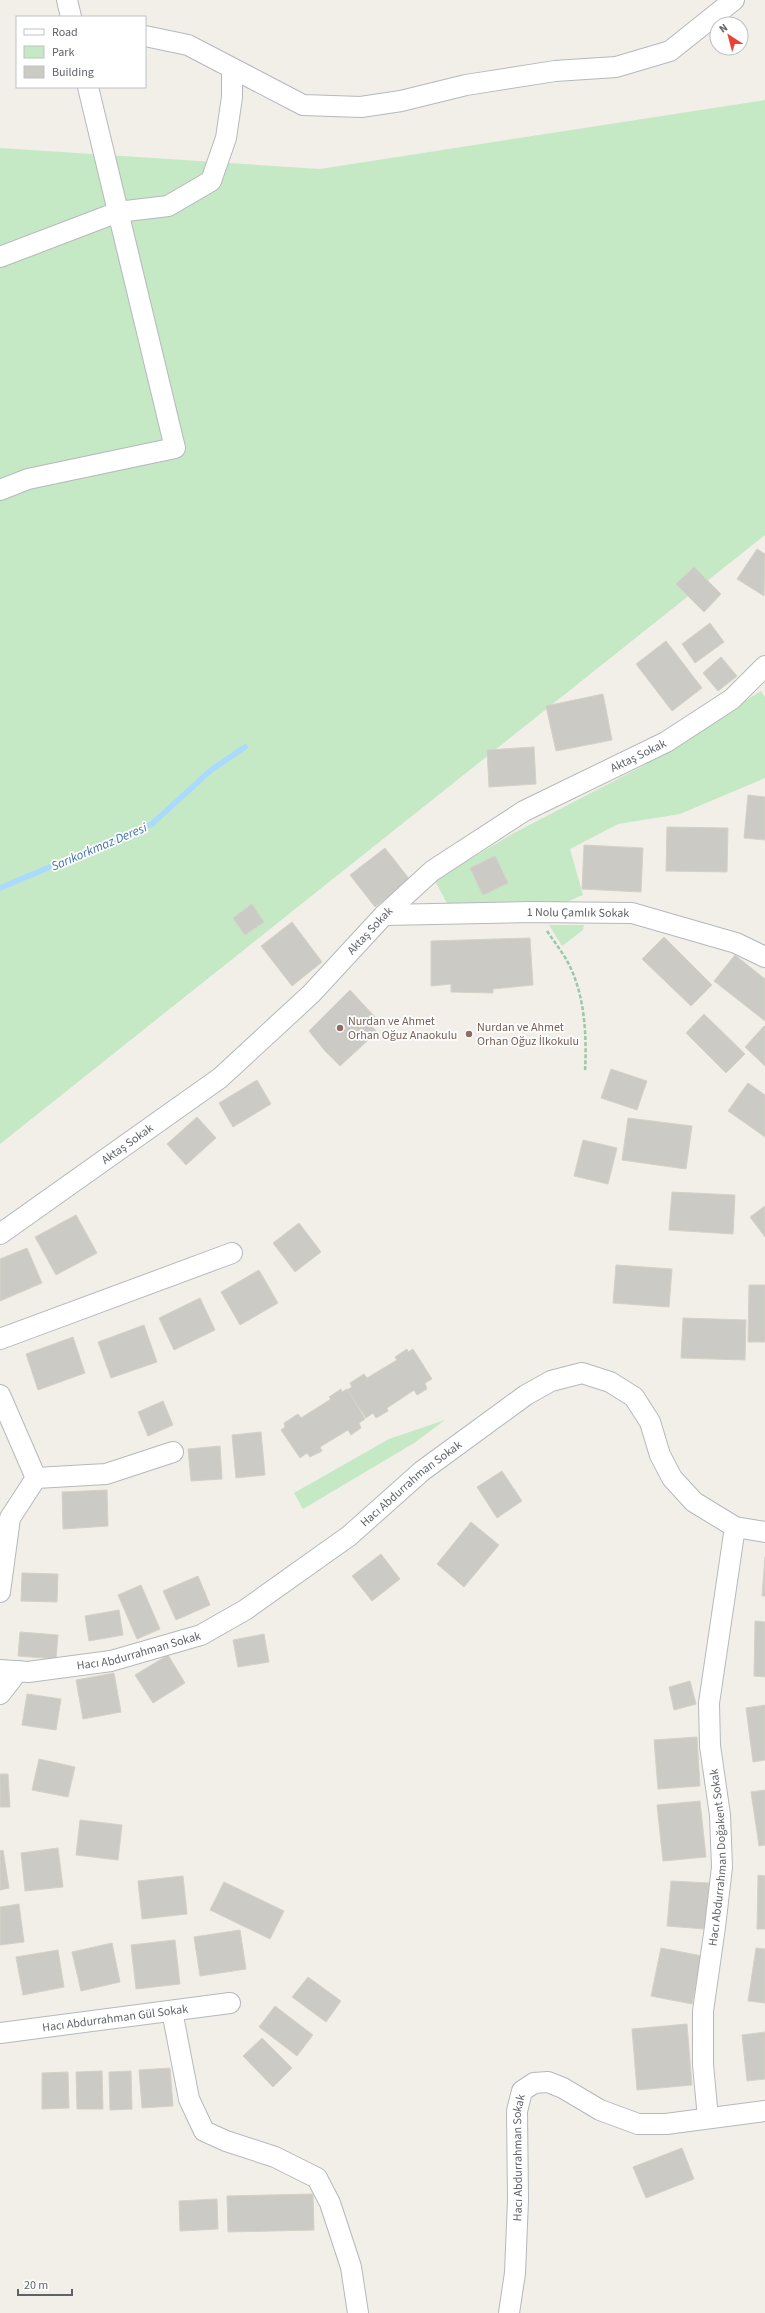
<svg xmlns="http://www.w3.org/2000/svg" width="765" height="2313" viewBox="0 0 765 2313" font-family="'Source Sans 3',sans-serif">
<rect width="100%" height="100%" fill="#f1efe8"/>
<g fill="#c5e8c5">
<polygon points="765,100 765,535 0,1144 0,148 320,169"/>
<polygon points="761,691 765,697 765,778 680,814 618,824 570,849 583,895 564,903 478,903 448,905 435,881 444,875 512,834 641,767"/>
<polygon points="549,925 584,925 583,930 562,946"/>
<polygon points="445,1420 414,1443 303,1509 294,1493 389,1439"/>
</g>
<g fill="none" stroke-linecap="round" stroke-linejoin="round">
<polyline stroke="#aadaff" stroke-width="5.5" points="0,888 152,824 211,770 245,747"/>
</g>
<g fill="#cccac5" stroke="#d6d1c6">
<polygon points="757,549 765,554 764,596 737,579"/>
<polygon points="694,567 721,594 704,612 676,584"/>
<polygon points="710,623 724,642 695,663 682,644"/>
<polygon points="666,641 702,688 672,711 636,664"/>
<polygon points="721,657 737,676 718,691 703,673"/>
<polygon points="603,694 612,740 556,751 546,706"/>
<polygon points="534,747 536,784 489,787 487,750"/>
<polygon points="748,795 765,797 765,840 744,838"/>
<polygon points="667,827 728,828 727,872 666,871"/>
<polygon points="584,845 643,848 641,892 582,889"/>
<polygon points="385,848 410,880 375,907 350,875"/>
<polygon points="495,856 508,883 483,895 470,868"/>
<polygon points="252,904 264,922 245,935 233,918"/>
<polygon points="292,922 322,962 292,986 261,946"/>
<polygon points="664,937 712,985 691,1006 642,959"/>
<polygon points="530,938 533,985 493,989 493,993 451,992 451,984 431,986 431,941"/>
<polygon points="735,955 765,979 765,1021 714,981"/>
<polygon points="350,990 375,1017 369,1023 377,1032 340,1066 325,1051 309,1031"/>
<polygon points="704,1014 745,1054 726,1073 686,1033"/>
<polygon points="764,1026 765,1027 765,1066 745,1047"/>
<polygon points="611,1069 647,1081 637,1110 601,1098"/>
<polygon points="257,1080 271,1104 233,1127 219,1103"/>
<polygon points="748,1083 765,1095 765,1137 728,1111"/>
<polygon points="197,1117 216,1138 186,1165 167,1144"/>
<polygon points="628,1118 692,1126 686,1169 622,1160"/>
<polygon points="583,1140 617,1148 608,1184 574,1176"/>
<polygon points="672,1192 735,1195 733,1234 669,1230"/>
<polygon points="765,1206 765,1237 750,1217"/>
<polygon points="76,1215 97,1253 56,1275 35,1237"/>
<polygon points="299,1223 321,1252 295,1272 273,1243"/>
<polygon points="27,1248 42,1283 0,1301 0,1259"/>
<polygon points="616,1265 672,1269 669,1307 613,1303"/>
<polygon points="259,1270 278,1303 240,1325 221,1292"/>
<polygon points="749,1285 765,1285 765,1342 748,1342"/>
<polygon points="200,1298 215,1330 174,1350 159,1318"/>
<polygon points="683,1318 746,1320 745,1360 681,1358"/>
<polygon points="144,1325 157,1362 111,1378 98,1342"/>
<polygon points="73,1337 85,1373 38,1390 26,1354"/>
<polygon points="407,1349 408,1352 413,1349 432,1379 425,1383 427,1389 417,1395 414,1390 387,1408 388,1411 376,1418 373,1413 366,1418 347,1390 352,1387 350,1383 364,1374 367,1378 397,1360 395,1357"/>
<polygon points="341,1389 342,1392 347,1389 365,1419 359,1423 361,1428 351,1435 348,1430 320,1447 322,1451 310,1457 307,1453 300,1458 281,1430 285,1427 284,1423 298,1414 301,1418 331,1399 329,1397"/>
<polygon points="163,1401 173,1425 148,1436 138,1412"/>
<polygon points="261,1432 265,1475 236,1478 232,1435"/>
<polygon points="220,1446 222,1479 191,1481 188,1449"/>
<polygon points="502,1471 522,1501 497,1518 477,1487"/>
<polygon points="107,1490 108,1526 63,1529 62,1492"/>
<polygon points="471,1522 499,1545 464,1587 437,1564"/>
<polygon points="381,1554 400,1579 372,1601 352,1576"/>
<polygon points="765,1557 765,1596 762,1596"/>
<polygon points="22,1573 58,1574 57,1602 21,1601"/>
<polygon points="198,1576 210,1605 176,1620 163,1591"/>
<polygon points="141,1585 160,1629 137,1639 118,1595"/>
<polygon points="119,1610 123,1635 89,1641 85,1616"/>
<polygon points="755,1621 765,1622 765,1677 754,1676"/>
<polygon points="20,1632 58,1635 56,1659 18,1656"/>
<polygon points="264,1634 269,1662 238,1667 233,1640"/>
<polygon points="168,1655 185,1683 153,1703 135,1675"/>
<polygon points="114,1673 121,1712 83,1719 76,1680"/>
<polygon points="690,1681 696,1704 674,1710 669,1687"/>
<polygon points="27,1694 61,1699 56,1730 22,1725"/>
<polygon points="765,1705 765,1760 753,1762 746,1708"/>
<polygon points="697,1737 700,1786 658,1789 654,1740"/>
<polygon points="39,1759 75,1767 68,1797 32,1790"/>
<polygon points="0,1774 8,1774 10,1807 0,1807"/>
<polygon points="765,1790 765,1845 759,1846 751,1792"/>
<polygon points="700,1801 706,1857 663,1861 657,1805"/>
<polygon points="80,1820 122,1825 118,1860 76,1855"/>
<polygon points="58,1848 63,1887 25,1891 21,1853"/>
<polygon points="3,1850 9,1888 0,1890 0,1851"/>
<polygon points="758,1875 765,1876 765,1929 757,1929"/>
<polygon points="183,1876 187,1914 142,1919 138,1881"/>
<polygon points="671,1881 709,1883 705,1929 667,1926"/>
<polygon points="224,1882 284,1911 270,1939 210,1910"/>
<polygon points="19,1904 24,1942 0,1945 0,1907"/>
<polygon points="240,1930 246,1969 200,1976 194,1937"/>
<polygon points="175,1940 180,1984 136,1989 131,1945"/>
<polygon points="112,1943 120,1982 81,1991 72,1952"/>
<polygon points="661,1948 702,1956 692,2004 651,1996"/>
<polygon points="756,1948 765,1949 765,2003 748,2001"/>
<polygon points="58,1950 64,1987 23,1995 16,1957"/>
<polygon points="308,1977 341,2001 326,2022 292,1997"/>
<polygon points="275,2006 313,2035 297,2056 259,2027"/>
<polygon points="687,2024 692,2085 637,2090 632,2029"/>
<polygon points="765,2032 765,2079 747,2081 742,2035"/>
<polygon points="262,2038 292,2068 273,2087 243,2056"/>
<polygon points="170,2068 173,2106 142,2108 139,2070"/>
<polygon points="102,2071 103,2109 77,2109 76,2072"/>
<polygon points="131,2071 132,2109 110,2110 109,2072"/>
<polygon points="68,2072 69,2108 42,2109 42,2073"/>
<polygon points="682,2148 694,2179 646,2198 633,2167"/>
<polygon points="313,2194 314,2230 228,2232 227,2196"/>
<polygon points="217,2199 218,2229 180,2231 179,2201"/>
</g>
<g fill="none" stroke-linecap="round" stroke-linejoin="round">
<defs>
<g id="minor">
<polyline points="67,0 71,17"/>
<polyline points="145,36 188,45 303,105 361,107 401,101 466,85 555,71 616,67 670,51 734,0"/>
<polyline points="0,257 118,212 168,206 211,181 226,138 232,97 232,69"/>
<polyline points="0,490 28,479 175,448 88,87"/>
<path id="s1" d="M384 915 530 912 632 913 736 943 765 957"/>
<path id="s2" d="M0 1234 220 1078 311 994 384 915 432 871 524 811 666 742 732 699 765 666"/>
<polyline points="0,1339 232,1253"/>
<polyline points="0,1395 36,1478"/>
<polyline points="0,1592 10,1518 36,1478 106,1474 173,1452"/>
<path id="s3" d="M0 1670 28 1672 111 1661 201 1635 245 1610 349 1536 422 1471 526 1395 551 1381 582 1373 610 1382 634 1397 650 1422 660 1455 672 1478 694 1502 735 1527 765 1532"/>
<polyline points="0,1694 18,1671"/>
<polyline points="172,2011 189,2099 204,2131 226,2141 275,2157 317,2178 330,2203 351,2267 358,2313"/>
<path id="s4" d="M0 2033 230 2003"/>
<path id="s5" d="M708 2118 703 2065V2011L715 1927 722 1867 720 1815 710 1746 709 1703 735 1527"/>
<path id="s6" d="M509 2313 515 2273 518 2200 517 2111 522 2091 534 2083 548 2082 563 2088 600 2110 638 2124H666L765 2111"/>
</g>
</defs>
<use href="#minor" stroke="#b5b8bc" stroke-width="22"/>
<path stroke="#9cc7a9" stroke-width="2.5" stroke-dasharray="4 2" stroke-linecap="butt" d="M547 931C553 940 560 949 566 959 585 992 587 1035 585 1072"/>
<use href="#minor" stroke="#fff" stroke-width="20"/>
</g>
<g fill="#8d6e63" stroke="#fff" stroke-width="1.5">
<circle cx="340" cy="1028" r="4"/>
<circle cx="469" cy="1034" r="4"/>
</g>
<g text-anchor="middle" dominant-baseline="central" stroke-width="3.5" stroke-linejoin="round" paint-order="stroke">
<g font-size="12" fill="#5f6368" stroke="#fff">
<text stroke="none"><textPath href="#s2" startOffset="803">Aktaş Sokak</textPath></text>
<text stroke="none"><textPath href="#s1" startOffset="194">1 Nolu Çamlık Sokak</textPath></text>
<text stroke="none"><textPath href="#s2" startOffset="480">Aktaş Sokak</textPath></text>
<text stroke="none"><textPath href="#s2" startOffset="156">Aktaş Sokak</textPath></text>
<text stroke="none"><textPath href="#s3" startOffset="465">Hacı Abdurrahman Sokak</textPath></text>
<text stroke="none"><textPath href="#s3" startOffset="141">Hacı Abdurrahman Sokak</textPath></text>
<text stroke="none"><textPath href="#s5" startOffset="262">Hacı Abdurrahman Doğakent Sokak</textPath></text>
<text stroke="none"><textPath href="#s4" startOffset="116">Hacı Abdurrahman Gül Sokak</textPath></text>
<text stroke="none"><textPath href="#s6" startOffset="156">Hacı Abdurrahman Sokak</textPath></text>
</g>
<g font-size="12" fill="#785e54" stroke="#fff" text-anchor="start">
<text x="348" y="1021">Nurdan ve Ahmet<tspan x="348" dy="14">Orhan Oğuz Anaokulu</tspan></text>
<text x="477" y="1027">Nurdan ve Ahmet<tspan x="477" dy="14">Orhan Oğuz İlkokulu</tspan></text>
</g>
<g font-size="13" font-style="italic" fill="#4174aa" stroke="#fff">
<text transform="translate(99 847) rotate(-23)">Sarıkorkmaz Deresi</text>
</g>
</g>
<rect x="16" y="16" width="130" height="72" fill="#ffffff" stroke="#bfc1c3"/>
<rect x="24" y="29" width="20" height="6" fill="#ffffff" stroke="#bfc1c3"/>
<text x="52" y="36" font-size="12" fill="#5f6368">Road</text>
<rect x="24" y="46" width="20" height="12" fill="#c5e8c5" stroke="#bfc1c3"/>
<text x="52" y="56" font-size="12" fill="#5f6368">Park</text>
<rect x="24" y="66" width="20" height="12" fill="#cccac5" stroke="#bfc1c3"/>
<text x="52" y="76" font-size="12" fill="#5f6368">Building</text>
<g transform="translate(729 36) rotate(324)"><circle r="19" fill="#ffffff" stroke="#bfc1c3"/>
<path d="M0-3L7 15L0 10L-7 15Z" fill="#ea4335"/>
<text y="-6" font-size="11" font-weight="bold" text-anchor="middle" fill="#5f6368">N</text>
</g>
<path d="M18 2289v6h54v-6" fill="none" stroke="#5f6368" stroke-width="2"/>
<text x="24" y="2289" font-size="12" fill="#5f6368" stroke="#ffffff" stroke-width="3" paint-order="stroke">20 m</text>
</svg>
